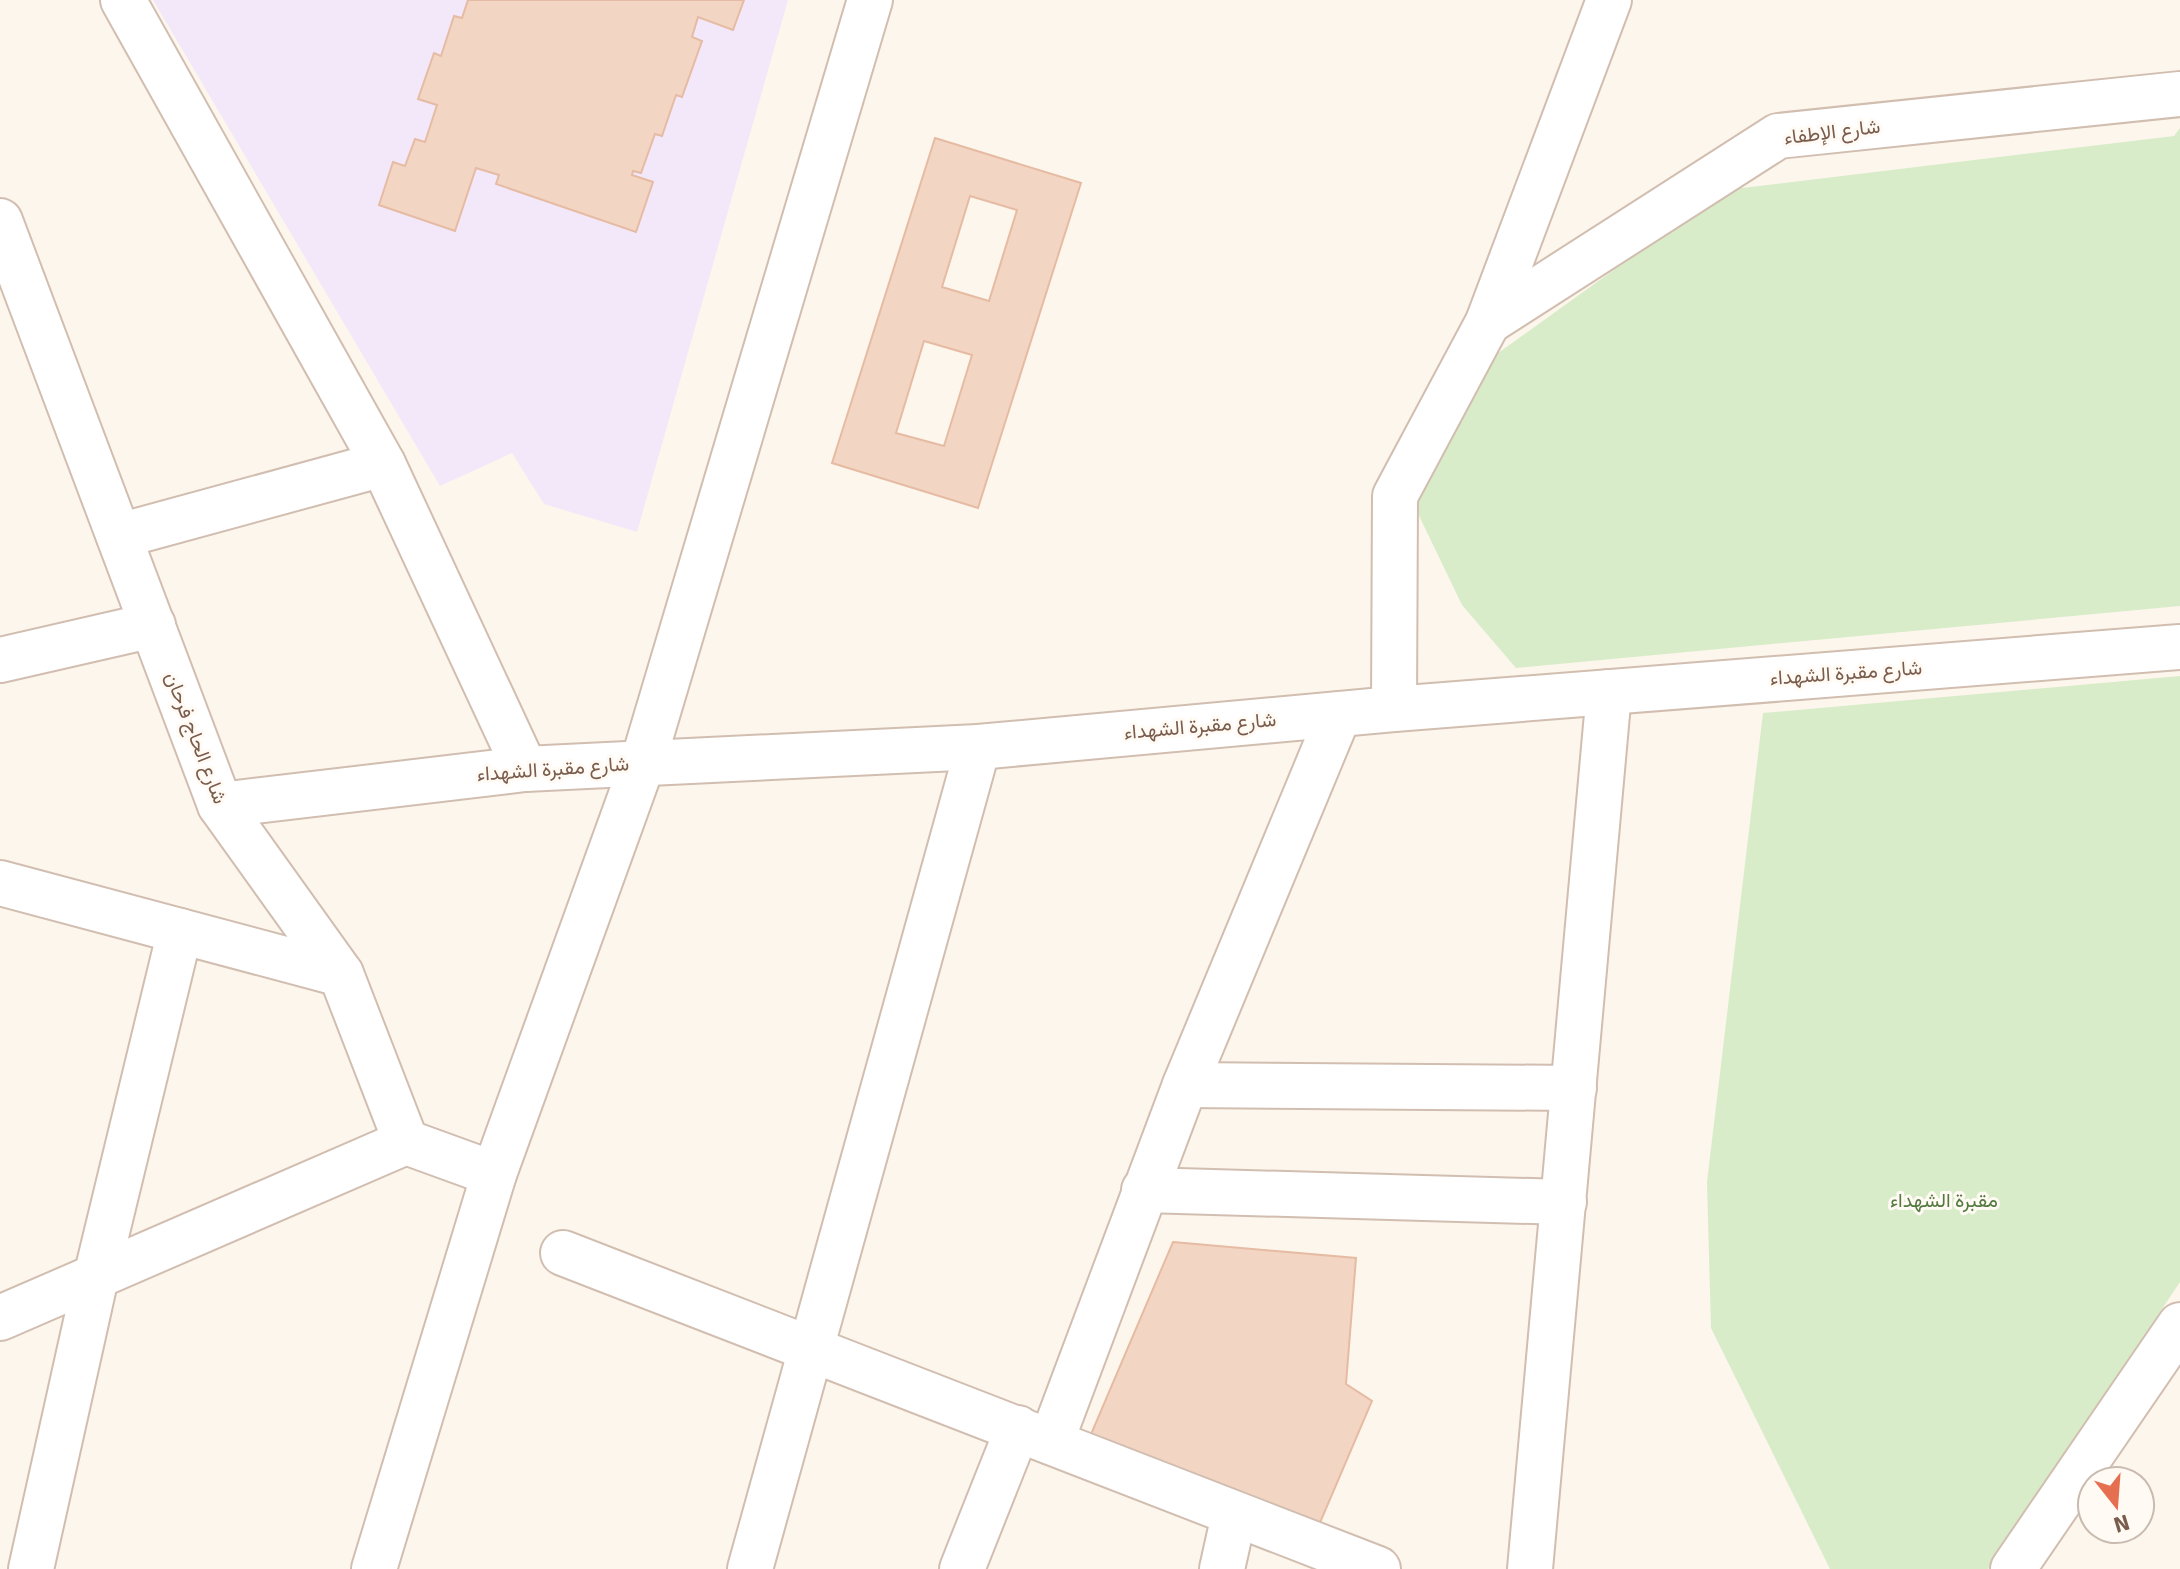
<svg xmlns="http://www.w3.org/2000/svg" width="2180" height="1569" viewBox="0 0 2180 1569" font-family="Signika,Vazirmatn,sans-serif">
<rect width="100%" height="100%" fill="#fdf6ec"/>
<polygon fill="#f3e8fa" points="153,0 788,0 637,532 544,504 512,453 440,486"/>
<g fill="#d8ecc9">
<polygon points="2180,128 2180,606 1516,668 1462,605 1409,495 1469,374 1725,190 2174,136"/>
<polygon points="2180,676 2180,1282 1988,1569 1830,1569 1711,1328 1707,1182 1763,713"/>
</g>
<g fill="#f3d5c3" stroke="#e6bba3" stroke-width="2" fill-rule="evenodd">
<polygon points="468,0 744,0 733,30 698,17 692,37 702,41 682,97 676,95 662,136 655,134 641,173 633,171 632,175 653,182 636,232 496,184 499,175 476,168 455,231 379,205 393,162 405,166 415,139 425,142 437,105 418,99 434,53 441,56 454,16 462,18"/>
<path d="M935 138 1081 183 978 508 832 463ZM970 196 1017 210 989 301 942 287ZM924 341 972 355 944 446 896 433Z"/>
<polygon points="1173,1242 1356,1258 1346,1384 1372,1401 1319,1525 1086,1446"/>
</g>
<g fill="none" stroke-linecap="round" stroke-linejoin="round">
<defs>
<g id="street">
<polyline points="123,0 383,464 525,769"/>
<polyline points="0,221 220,805 341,974 406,1142 494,1174"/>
<polyline points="1488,322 1778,136 2180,94"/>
<polyline points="119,536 383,464"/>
<polyline points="0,660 153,625"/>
<polyline points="1394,709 1395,496 1488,322 1609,0"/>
<polyline points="220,805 525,769 978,747 1394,709 2180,647"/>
<polyline points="0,883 341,974"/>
<polyline points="1185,1085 1574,1088"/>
<polyline points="1144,1190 1564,1202"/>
<polyline points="563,1253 1378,1569"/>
<polyline points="0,1318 406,1142"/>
<polyline points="1051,1442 1185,1085 1339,714"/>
<polyline points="31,1569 96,1277 180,931"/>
<polyline points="374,1569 494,1174 643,762 870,0"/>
<polyline points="750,1569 978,747"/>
<polyline points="962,1569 1018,1428"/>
<polyline points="1222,1569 1234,1515"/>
<polyline points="1530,1569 1609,692"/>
<polyline points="2013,1569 2180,1325"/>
</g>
</defs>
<use href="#street" stroke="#d1beb0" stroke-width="48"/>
<use href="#street" stroke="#fff" stroke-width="44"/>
</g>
<g text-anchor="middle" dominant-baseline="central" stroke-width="6" stroke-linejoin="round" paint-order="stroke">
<g font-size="20" fill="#7a5c4d" stroke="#fffaf3">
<text transform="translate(1832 132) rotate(-7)">شارع الإطفاء</text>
<text transform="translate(1846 673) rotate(-4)">شارع مقبرة الشهداء</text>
<text transform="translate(1200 726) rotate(-5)">شارع مقبرة الشهداء</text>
<text transform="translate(196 738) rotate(69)">شارع الحاج فرحان</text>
<text transform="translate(553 769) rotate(-4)">شارع مقبرة الشهداء</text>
</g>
<g font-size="20" fill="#537a41" stroke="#fffaf3">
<text x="1944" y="1200">مقبرة الشهداء</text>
</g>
</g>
<g transform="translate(2116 1505) rotate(163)"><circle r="38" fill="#fffaf3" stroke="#cabbb1" stroke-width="2"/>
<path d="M0-6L14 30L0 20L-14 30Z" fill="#e76f51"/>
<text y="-12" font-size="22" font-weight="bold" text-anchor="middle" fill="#7a5c4d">N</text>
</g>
</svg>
